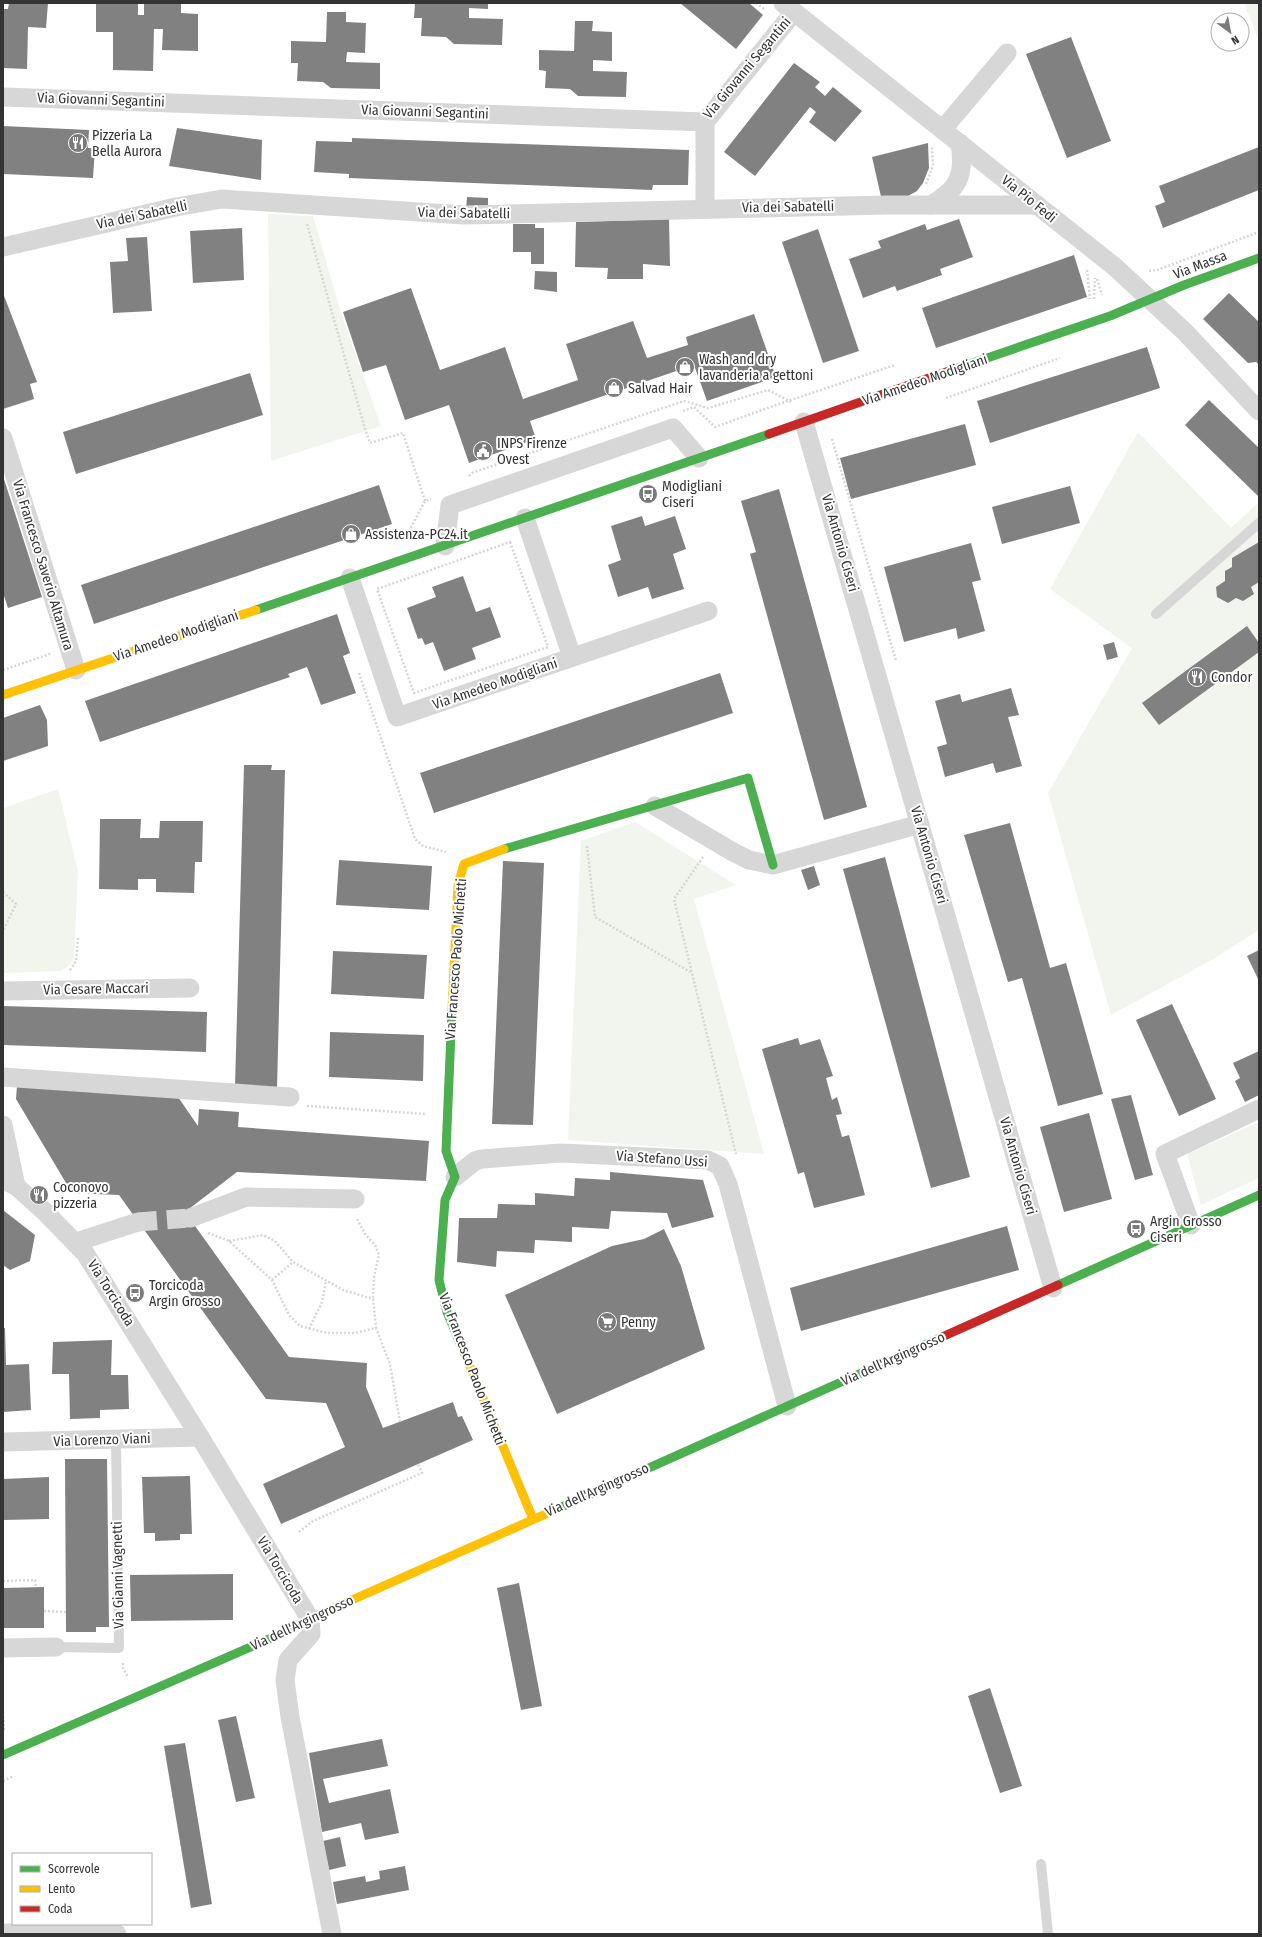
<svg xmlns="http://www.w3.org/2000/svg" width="1262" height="1937" viewBox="0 0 1262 1937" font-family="'Fira Sans Condensed',sans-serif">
<rect width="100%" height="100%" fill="#fff"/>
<g fill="#f1f5ed">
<polygon points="1244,3 1259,3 1259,41"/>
<polygon points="268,214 313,216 341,313 381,426 271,461"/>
<polygon points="1138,432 1231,528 1259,502 1259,930 1215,958 1111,1015 1048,793 1132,648 1050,589"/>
<polygon points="58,789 78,871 74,957 71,964 61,971 3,973 3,808"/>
<polygon points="635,822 736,885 694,899 764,1154 568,1140 581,841"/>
<polygon points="1259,1122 1259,1178 1201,1205 1187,1154"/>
</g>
<g fill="#818181">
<polygon points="9,3 48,3 46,28 28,27 27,69 3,68 3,9 8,9"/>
<polygon points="96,3 138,3 138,15 144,15 144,3 181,3 181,13 198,14 198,51 162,50 163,29 154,29 153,71 113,70 113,32 96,32"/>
<polygon points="415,3 488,3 488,9 469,8 469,18 503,19 502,45 454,44 446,37 421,36 422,18 414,18"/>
<polygon points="680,3 749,3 763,15 736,49"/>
<polygon points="327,12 346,12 346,22 366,23 365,53 347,52 346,62 380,63 380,89 331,88 323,82 297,81 298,63 291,63 291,41 326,42"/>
<polygon points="575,21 593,21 592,31 612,32 612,61 593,60 593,71 627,72 626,97 578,96 570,89 545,88 546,71 539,70 539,50 574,51"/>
<polygon points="1071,37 1111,141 1067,158 1026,54"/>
<polygon points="794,63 820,82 815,87 825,96 833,87 862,111 835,142 809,122 816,112 810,107 755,176 724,152"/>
<polygon points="3,126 89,130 88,148 95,148 93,178 3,174"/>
<polygon points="177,128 262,140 261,180 169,166"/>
<polygon points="352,138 689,150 688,185 653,185 652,190 349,178 349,174 314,172 316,141 352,142"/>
<polygon points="928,143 929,168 923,183 917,191 908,196 882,201 872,157"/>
<polygon points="1259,147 1259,190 1163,228 1155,206 1165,202 1159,186"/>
<polygon points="467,197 488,198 488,211 466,210"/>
<polygon points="669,219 670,266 643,264 643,279 607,279 608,268 575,267 576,222"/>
<polygon points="959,219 973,257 940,269 942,275 897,291 895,286 863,298 849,259 881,248 878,241 925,224 927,230"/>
<polygon points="513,224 535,224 535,228 544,228 544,264 531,264 531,252 513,252"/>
<polygon points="242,228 244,280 193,283 190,231"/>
<polygon points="818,229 859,351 823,363 782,242"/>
<polygon points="147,237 152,311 113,313 110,262 128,261 126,238"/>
<polygon points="1074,255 1087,297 936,348 922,308"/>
<polygon points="535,271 557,272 557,292 534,289"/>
<polygon points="411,288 440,370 505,347 523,399 578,380 566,344 633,321 647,358 688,345 686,337 754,314 776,377 707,401 694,365 530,421 536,439 469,463 449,405 405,420 386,365 363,372 343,312"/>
<polygon points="3,293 37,382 30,384 34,399 3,409"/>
<polygon points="1229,293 1259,322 1259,365 1256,362 1248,363 1203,319"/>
<polygon points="1147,347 1160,388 990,443 977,401"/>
<polygon points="250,373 263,415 76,474 63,432"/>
<polygon points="1209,400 1259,448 1259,497 1185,425"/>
<polygon points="965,424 976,465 851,499 840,458"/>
<polygon points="3,476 42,597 8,608 3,593"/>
<polygon points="379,485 392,524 94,624 81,585"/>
<polygon points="1070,486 1080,523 1002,544 992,507"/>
<polygon points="779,489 867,807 824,820 750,554 756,552 741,501"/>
<polygon points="642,516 645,526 675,516 686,549 673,554 684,589 652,599 648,587 618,597 608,565 621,560 611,526"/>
<polygon points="1259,542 1259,582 1251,587 1254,594 1243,601 1236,598 1228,603 1217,597 1216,587 1225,581 1225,571 1232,567 1232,558"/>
<polygon points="971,543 981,580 972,582 985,631 958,639 956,628 904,642 884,567"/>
<polygon points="463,576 476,612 490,607 501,637 472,648 476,659 444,671 433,642 425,645 422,638 418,639 407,608 436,597 432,587"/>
<polygon points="337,614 350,653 343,656 356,693 321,705 307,667 288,674 290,677 100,742 85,701"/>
<polygon points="1247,626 1259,643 1259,652 1159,725 1142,703"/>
<polygon points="1114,642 1118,657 1107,660 1103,645"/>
<polygon points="720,673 733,713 434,813 420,773"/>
<polygon points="1011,688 1019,715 1008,717 1022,766 996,773 993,763 945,777 937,747 947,744 935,701 960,694 962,702"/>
<polygon points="40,705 47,720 48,746 3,761 3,718"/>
<polygon points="244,765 272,765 271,770 285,770 277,1089 235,1086"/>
<polygon points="100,819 141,819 140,838 159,838 160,821 203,821 202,862 195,862 194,893 156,892 156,879 138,879 138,890 99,889"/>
<polygon points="1010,823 1050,968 1066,963 1103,1094 1058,1106 1022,978 1008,982 964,835"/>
<polygon points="885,857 970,1177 931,1188 843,869"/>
<polygon points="339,860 432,866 429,910 336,905"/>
<polygon points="503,861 544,863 533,1125 492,1124"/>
<polygon points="814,866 820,885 808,890 801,870"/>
<polygon points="1259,950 1259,981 1247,956"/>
<polygon points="333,951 427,955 424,999 331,994"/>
<polygon points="1172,1004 1216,1099 1179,1116 1136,1020"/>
<polygon points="3,1006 207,1012 206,1052 3,1045"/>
<polygon points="330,1032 424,1035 423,1081 329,1077"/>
<polygon points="798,1038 800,1045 820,1039 833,1076 826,1078 832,1100 837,1097 842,1114 836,1115 842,1137 849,1135 865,1195 814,1208 804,1172 798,1174 762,1049"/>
<polygon points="1259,1051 1259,1095 1245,1102 1235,1081 1240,1078 1233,1063"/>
<polygon points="17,1086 178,1097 198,1126 199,1109 239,1112 238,1127 429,1141 426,1181 237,1172 185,1212 289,1357 367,1363 366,1387 383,1428 453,1402 458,1417 462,1416 473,1440 281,1524 263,1484 345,1447 326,1403 266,1399 119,1195 72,1193 16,1099"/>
<polygon points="1131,1095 1153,1175 1135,1180 1111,1099"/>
<polygon points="1089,1113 1112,1199 1064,1212 1040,1127"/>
<polygon points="610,1172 703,1180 714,1217 672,1228 667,1213 611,1211 609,1229 572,1227 572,1242 535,1240 534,1253 497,1251 496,1267 457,1262 459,1218 497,1218 498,1204 535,1205 535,1193 574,1196 575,1178 610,1180"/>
<polygon points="3,1210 35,1235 30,1261 10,1270 3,1265"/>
<polygon points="1007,1226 1019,1270 801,1331 790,1288"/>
<polygon points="664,1229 681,1266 705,1349 557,1414 505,1295 612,1246 644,1239"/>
<polygon points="3,1328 5,1328 6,1365 29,1364 31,1410 3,1412"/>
<polygon points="112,1340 111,1375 128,1375 129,1409 100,1410 100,1418 70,1419 69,1374 52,1374 53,1342"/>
<polygon points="65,1459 107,1459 109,1627 96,1627 96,1632 66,1632"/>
<polygon points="190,1476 192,1534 180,1534 180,1540 155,1541 155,1533 144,1533 142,1477"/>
<polygon points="49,1477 49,1519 3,1520 3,1479"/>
<polygon points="233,1574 233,1620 131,1621 130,1575"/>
<polygon points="519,1583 542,1706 521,1710 497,1588"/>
<polygon points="44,1587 44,1628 3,1628 3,1588"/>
<polygon points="990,1688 1022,1786 1000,1793 968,1696"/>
<polygon points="236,1716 255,1798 236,1802 218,1720"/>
<polygon points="382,1739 388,1766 323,1779 329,1803 390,1789 399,1833 365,1840 361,1823 322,1832 309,1753"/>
<polygon points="185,1743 212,1904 191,1908 164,1746"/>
<polygon points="340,1837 346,1866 329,1870 323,1841"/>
<polygon points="405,1866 409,1890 337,1904 333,1882 365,1876 366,1882 380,1879 379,1871"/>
</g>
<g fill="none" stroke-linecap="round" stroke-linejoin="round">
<polyline stroke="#d6d6d6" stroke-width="19" stroke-dasharray="19 10" stroke-linecap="butt" points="138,1222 190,1218"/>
<g stroke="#d6d6d6" stroke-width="2.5" stroke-dasharray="2 2" stroke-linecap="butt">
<polyline points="756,3 764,9"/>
<polyline points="926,184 933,166 932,147"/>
<polyline points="307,224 365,429 370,443 403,433 425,501"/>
<polyline points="1087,270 1090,299"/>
<polyline points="1149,271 1157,270 1259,232"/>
<polyline points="1097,279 1102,295"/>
<polyline points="1094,299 1095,278"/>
<polyline points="946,398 1060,358"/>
<polyline points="683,411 694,407 715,427 776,405 895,365"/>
<polyline points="832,439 896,661"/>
<polyline points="469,476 472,473 477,471 684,401 708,408 768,390 791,402"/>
<polyline points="407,535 425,501 431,499"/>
<polygon points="510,542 548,647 414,693 377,589"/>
<polyline points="3,670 50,654"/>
<polyline points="359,673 415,839 423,846 446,852"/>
<polyline points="587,846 595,917 692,973"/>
<polyline points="703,857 674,899 736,1154"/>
<polyline points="3,892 16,904 3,931"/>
<polyline points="70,970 76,961 78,938"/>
<polyline points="307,1106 426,1114"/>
<polyline points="357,1219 365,1234 375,1245 379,1255 374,1277 373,1299"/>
<polyline points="208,1233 229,1241 272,1280 289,1315 300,1326 327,1333 355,1333 376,1328 390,1364 400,1422"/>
<polyline points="229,1241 263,1235 275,1241 293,1262 343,1290 373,1299 376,1328"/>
<polyline points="272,1280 293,1262"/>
<polyline points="309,1329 322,1302 326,1281"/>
<polyline points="299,1532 313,1521 422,1473 418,1464"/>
<polyline points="3,1581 35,1580 36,1587"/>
<polyline points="44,1611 66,1612"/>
<polyline points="123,1663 123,1668 128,1677"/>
<polyline points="3,1712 4,1731"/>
<polyline points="3,1781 14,1776"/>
</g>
<g stroke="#d7d7d7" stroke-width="10">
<polyline points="1156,614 1259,523"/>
<polyline points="56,1647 119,1648 116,1440"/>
<polyline points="1041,1864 1048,1934"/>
</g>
<g stroke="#d7d7d7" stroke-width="19">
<polyline points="783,3 1115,267 1185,332 1259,411"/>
<polyline points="3,97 705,122 794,12"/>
<polyline points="943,129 1007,53"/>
<path d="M931 205C959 189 965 175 960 143"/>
<polyline points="705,209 705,122"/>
<polyline points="3,247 176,207 222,199 464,215 886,205 1036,205"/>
<polyline points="804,422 1053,1288"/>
<polyline points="3,438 76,670"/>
<polyline points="525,518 572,657"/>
<polyline points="445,546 450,505 673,428 699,458"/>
<polyline points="350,578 397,717 708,611"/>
<polyline points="655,806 733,852 749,860 773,865 920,824"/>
<polyline points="3,991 190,988"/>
<polyline points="3,1077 290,1097"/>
<polyline points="3,1125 16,1186"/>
<polyline points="455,1177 475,1161 482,1159 561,1153 708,1160 720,1166 728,1184 787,1406"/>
<polyline points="3,1180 16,1186 45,1212 85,1253 200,1437 310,1619 311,1634 288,1660 285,1680 290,1717 332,1934"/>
<polyline points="190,1218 246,1197 355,1199"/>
<polyline points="1191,1225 1165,1154 1259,1109"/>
<polyline points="76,1242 138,1222"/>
<polyline points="3,1442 200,1437"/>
<polyline points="3,1648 56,1647"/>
<polyline points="3,1933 117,1934"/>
</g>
<g stroke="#4caf50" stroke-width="9">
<polyline points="949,371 1110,316 1184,285 1259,258"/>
<polyline points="256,610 769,434"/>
<polyline points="504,849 748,778 773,865"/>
<polyline points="452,1009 446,1151 455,1177 445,1200 439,1280 447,1312 463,1350"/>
<polyline points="1058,1285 1259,1195"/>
<polyline points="548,1513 942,1337"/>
<polyline points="3,1755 271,1638 318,1615"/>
</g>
<g stroke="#ffc107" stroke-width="9">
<polyline points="3,695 256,610"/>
<polyline points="452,1009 458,885 464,864 504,849"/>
<polyline points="463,1350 533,1519"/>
<polyline points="318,1615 548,1513"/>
</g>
<g stroke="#c62828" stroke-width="9">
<polyline points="769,434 949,371"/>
<polyline points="942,1337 1058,1285"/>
</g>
</g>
<defs>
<symbol id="restaurant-disc" viewBox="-11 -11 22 22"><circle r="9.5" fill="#7a7a7a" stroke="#fff"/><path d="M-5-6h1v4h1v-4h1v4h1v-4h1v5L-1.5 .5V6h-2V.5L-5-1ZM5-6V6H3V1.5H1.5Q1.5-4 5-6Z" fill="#fff"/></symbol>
<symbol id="shop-disc" viewBox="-11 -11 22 22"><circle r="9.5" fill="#7a7a7a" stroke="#fff"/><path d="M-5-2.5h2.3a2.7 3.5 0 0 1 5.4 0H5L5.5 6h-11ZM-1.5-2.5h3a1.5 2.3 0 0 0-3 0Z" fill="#fff"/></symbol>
<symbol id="civic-disc" viewBox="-11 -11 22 22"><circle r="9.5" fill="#7a7a7a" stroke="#fff"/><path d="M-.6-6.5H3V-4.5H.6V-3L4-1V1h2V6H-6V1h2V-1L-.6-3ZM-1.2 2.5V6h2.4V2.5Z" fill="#fff"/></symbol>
<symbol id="bus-disc" viewBox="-11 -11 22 22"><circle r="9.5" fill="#7a7a7a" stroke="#fff"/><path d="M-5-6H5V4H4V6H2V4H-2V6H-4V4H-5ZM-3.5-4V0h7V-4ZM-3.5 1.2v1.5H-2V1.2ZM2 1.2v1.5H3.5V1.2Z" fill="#fff"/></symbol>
<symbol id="supermarket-disc" viewBox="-11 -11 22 22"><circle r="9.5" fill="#7a7a7a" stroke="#fff"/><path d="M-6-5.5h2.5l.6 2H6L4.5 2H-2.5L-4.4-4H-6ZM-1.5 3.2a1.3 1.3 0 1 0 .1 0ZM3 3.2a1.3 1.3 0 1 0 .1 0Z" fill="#fff"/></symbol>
</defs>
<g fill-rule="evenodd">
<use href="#restaurant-disc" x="67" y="132" width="22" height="22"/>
<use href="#shop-disc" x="674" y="356" width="22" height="22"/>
<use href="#shop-disc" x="603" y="377" width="22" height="22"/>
<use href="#civic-disc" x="472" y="440" width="22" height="22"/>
<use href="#bus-disc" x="637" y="483" width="22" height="22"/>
<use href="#shop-disc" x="340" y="523" width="22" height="22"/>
<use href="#restaurant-disc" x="1186" y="666" width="22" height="22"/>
<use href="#restaurant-disc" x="28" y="1184" width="22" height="22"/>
<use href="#bus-disc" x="1125" y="1218" width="22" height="22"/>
<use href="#bus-disc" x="124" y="1282" width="22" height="22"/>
<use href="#supermarket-disc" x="596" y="1311" width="22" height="22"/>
</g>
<g text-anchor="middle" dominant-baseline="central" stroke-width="4" stroke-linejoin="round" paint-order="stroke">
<g font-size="14" fill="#333" stroke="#fff">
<text transform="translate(747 68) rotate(-50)">Via Giovanni Segantini</text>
<text transform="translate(101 100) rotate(2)">Via Giovanni Segantini</text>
<text transform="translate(425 112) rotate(2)">Via Giovanni Segantini</text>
<text transform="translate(1029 199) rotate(39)">Via Pio Fedi</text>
<text transform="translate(788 207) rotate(-1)">Via dei Sabatelli</text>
<text transform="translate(464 213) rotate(1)">Via dei Sabatelli</text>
<text transform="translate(142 215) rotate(-12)">Via dei Sabatelli</text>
<text transform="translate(1200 265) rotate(-21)">Via Massa</text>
<text transform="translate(925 380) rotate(-19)">Via Amedeo Modigliani</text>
<text transform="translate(840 543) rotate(74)">Via Antonio Ciseri</text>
<text transform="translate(43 565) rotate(73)">Via Francesco Saverio Altamura</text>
<text transform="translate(176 636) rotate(-19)">Via Amedeo Modigliani</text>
<text transform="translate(495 684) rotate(-19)">Via Amedeo Modigliani</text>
<text transform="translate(929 855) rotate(74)">Via Antonio Ciseri</text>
<text transform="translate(456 959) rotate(-86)">Via Francesco Paolo Michetti</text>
<text transform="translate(96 989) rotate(-1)">Via Cesare Maccari</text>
<text transform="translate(662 1159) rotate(4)">Via Stefano Ussi</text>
<text transform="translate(1018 1166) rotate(74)">Via Antonio Ciseri</text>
<text transform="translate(111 1293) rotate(58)">Via Torcicoda</text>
<text transform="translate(893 1359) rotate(-24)">Via dell'Argingrosso</text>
<text transform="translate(472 1369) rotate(69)">Via Francesco Paolo Michetti</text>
<text transform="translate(102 1440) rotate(-2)">Via Lorenzo Viani</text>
<text transform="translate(597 1490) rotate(-24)">Via dell'Argingrosso</text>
<text transform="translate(280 1570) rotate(59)">Via Torcicoda</text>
<text transform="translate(118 1575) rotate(-91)">Via Gianni Vagnetti</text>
<text transform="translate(302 1623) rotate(-25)">Via dell'Argingrosso</text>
</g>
<g font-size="14" fill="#333" stroke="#fff" text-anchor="start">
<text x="92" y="135">Pizzeria La<tspan x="92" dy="16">Bella Aurora</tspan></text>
<text x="699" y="359">Wash and dry<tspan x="699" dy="16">lavanderia a gettoni</tspan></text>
<text x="628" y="388">Salvad Hair</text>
<text x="497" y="443">INPS Firenze<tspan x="497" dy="16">Ovest</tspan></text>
<text x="662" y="486">Modigliani<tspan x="662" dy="16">Ciseri</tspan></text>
<text x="365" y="534">Assistenza-PC24.it</text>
<text x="1211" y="677">Condor</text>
<text x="53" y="1187">Coconovo<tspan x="53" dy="16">pizzeria</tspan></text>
<text x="1150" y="1221">Argin Grosso<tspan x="1150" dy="16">Ciseri</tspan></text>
<text x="149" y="1285">Torcicoda<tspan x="149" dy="16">Argin Grosso</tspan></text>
<text x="621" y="1322">Penny</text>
</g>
</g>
<rect width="1262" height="1937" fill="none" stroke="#333333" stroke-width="8"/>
<rect x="12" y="1853" width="140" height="72" fill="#ffffff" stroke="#adadad"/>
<rect x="20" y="1866" width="20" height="6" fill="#4caf50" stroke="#adadad"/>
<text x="48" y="1873" font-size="12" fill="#333333">Scorrevole</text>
<rect x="20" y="1886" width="20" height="6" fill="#ffc107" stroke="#adadad"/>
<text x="48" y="1893" font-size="12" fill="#333333">Lento</text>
<rect x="20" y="1906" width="20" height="6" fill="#c62828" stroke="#adadad"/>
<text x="48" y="1913" font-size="12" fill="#333333">Coda</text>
<g transform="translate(1230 32) rotate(148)"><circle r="19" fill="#ffffff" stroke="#adadad"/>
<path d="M0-3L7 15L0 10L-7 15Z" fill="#7a7a7a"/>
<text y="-6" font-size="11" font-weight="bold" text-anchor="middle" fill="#333333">N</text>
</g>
</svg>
